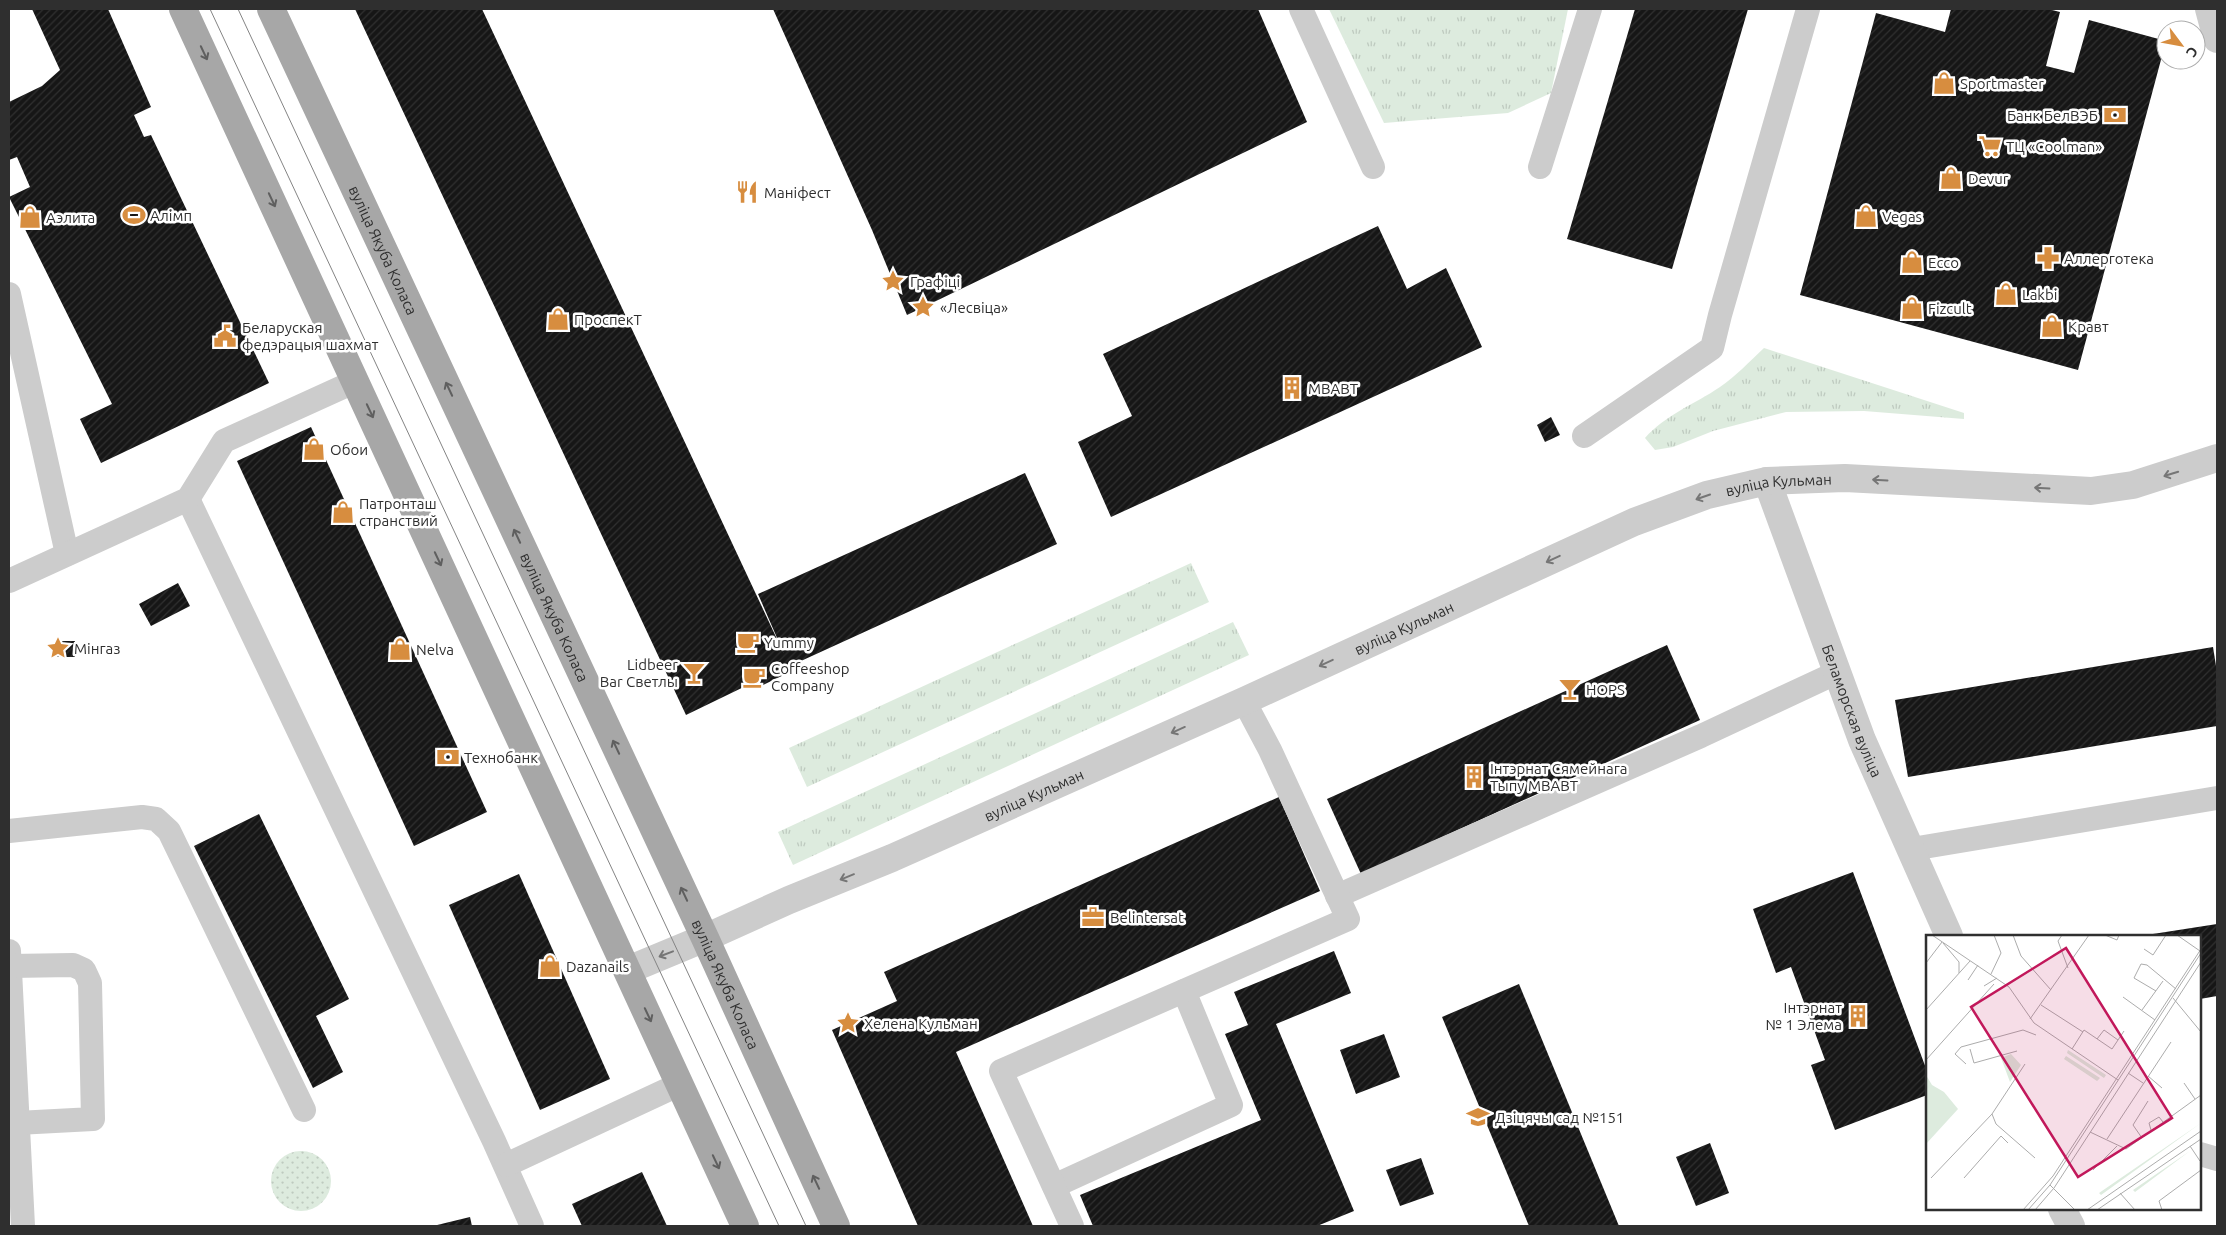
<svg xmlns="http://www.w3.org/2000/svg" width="2226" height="1235" viewBox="0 0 2226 1235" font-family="Ubuntu,sans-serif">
<defs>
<pattern id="grass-tufts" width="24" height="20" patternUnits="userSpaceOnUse" patternTransform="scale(1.25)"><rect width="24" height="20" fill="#ddebde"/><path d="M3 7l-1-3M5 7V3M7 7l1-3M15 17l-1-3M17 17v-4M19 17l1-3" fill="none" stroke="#becabf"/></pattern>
<pattern id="park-dots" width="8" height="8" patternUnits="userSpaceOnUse" patternTransform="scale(1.25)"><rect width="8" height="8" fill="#ddebde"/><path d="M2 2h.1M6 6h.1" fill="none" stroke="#becabf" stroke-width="1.8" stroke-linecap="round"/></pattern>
<pattern id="building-hatch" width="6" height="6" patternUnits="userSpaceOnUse" patternTransform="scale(1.25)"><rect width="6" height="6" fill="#161616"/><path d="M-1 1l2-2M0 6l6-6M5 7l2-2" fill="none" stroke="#303030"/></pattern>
</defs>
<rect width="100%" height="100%" fill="#fff"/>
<g fill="url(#grass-tufts)">
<polygon points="1329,9 1568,9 1551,93 1508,113 1384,123"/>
<path d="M1764 348 1964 413V419L1864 411 1786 412 1713 431 1673 447 1655 450 1645 438C1665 415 1695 404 1720 387 1736 376 1749 362 1764 348Z"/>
<polygon points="1191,563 1209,602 807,787 789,748"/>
<polygon points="1233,622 1249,655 793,865 778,832"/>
</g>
<circle fill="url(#park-dots)" cx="301" cy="1181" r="30"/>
<g fill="url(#building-hatch)">
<polygon points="32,9 108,9 151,107 134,115 144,137 151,135 269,383 101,463 80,419 112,404 9,197 30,187 17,157 9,160 9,102 42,86 60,70"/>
<polygon points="355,9 482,9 784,654 758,594 1025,473 1057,544 790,666 792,671 755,689 752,683 686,715"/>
<polygon points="773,9 1258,9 1307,122 907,315 872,230"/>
<polygon points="1635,9 1748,9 1672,269 1567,239"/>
<polygon points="1951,9 2048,9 2060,12 2046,66 2074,73 2089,20 2166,41 2078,370 1800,295 1876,13 1945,32"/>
<polygon points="1378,226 1407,289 1446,268 1482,347 1111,517 1078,442 1132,416 1103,354"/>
<polygon points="1551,417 1560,435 1545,442 1537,425"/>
<polygon points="311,427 487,812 414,846 237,461"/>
<polygon points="178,583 190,606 151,626 139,604"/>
<rect x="55" y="641" width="20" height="16"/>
<polygon points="1667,645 1700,720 1361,874 1327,799"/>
<polygon points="2213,647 2217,672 2217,726 1908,777 1895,700"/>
<polygon points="1279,797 1320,891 956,1052 1033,1226 918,1226 832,1030 897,1001 884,972"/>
<polygon points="259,814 349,999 316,1016 343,1072 313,1088 194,846"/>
<polygon points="1853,872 1927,1071 1927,1095 1835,1130 1811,1065 1825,1060 1791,967 1776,973 1753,909"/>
<polygon points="519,874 610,1079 540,1110 449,905"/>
<polygon points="2217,924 2217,996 2200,999 2200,936 2140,936"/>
<polygon points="1334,951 1351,993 1276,1024 1354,1211 1317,1226 1093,1226 1080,1195 1261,1120 1225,1034 1248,1025 1234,992"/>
<polygon points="1519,984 1619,1226 1529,1226 1442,1017"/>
<polygon points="1384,1034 1400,1077 1356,1094 1340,1050"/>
<polygon points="1710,1143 1729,1193 1696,1206 1676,1157"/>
<polygon points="1421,1158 1434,1194 1400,1206 1386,1170"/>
<polygon points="642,1172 667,1226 582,1226 572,1204"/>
<polygon points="470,1217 472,1226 433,1226"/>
</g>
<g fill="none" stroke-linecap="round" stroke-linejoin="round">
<g stroke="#ccc" stroke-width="24">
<polyline points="1301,9 1373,167"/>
<polyline points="1540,167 1590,9"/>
<polyline points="9,294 67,554"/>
<polyline points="1584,436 1712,348 1720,315 1808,9"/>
<polyline points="188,499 494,1141 532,1226"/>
<polyline points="9,581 188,499 224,441 356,381"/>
<polyline points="9,831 142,817 156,819 169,831 304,1110"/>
<polyline points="1912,849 2217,798"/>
<polyline points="1337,896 1701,736 1838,672"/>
<polyline points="9,951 23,1226"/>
<polyline points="10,966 73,965 84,970 90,983 93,1119 17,1123"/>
<polyline points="2200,1154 2217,1159"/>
<polyline points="506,1165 680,1084"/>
<polyline points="1054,1186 1231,1105 1184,991"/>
<polyline points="1072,1226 1001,1071 1348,919 1270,750 1244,701"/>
</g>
<polyline stroke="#ccc" stroke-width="28" points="2209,9 2217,39"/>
<g stroke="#ccc" stroke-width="28">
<path id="s1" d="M1767 481 1862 740 1949 936"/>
<path id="s2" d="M628 970 705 938 789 900 892 858 1244 701 1634 522 1707 495 1767 481 1845 478 2091 491 2133 485 2217 458"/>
<polyline points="2062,1209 2071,1226"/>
</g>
<g stroke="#a7a7a7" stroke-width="28">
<polyline points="183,9 745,1226"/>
<path id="s3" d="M271 9 705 938 836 1226"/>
</g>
<g stroke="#848484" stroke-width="1">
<polyline points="210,9 779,1226"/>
<polyline points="238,9 806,1226"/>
</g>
</g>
<defs><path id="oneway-shaft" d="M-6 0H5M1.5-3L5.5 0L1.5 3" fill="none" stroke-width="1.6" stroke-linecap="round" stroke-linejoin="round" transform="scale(1.25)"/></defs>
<g stroke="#5f5f5f">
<use href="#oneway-shaft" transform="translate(204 53) rotate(65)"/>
<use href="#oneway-shaft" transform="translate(272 200) rotate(65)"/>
<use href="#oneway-shaft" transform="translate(449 389) rotate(-115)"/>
<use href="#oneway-shaft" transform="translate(370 411) rotate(65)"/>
<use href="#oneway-shaft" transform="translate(517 536) rotate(-115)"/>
<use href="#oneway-shaft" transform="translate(438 559) rotate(65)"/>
<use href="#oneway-shaft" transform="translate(616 747) rotate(-115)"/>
<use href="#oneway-shaft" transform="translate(684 894) rotate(-115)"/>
<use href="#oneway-shaft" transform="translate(648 1015) rotate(65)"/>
<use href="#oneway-shaft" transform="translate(716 1162) rotate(65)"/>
<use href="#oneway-shaft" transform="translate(816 1182) rotate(-115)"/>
</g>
<g stroke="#767676">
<use href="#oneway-shaft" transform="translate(2171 474) rotate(163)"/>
<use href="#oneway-shaft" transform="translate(1880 480) rotate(-177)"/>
<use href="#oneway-shaft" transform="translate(2042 488) rotate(-177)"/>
<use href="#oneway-shaft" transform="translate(1703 497) rotate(161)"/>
<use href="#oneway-shaft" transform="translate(1553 559) rotate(155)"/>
<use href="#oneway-shaft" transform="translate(1326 663) rotate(155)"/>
<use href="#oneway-shaft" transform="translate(1178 730) rotate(156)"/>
<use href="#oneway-shaft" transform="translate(847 877) rotate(158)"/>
<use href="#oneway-shaft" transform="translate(666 954) rotate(159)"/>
</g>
<defs>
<symbol id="shop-bare" viewBox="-9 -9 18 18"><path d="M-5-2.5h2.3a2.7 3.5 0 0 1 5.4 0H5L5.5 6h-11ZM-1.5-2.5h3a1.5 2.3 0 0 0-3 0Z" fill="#d78d3f" stroke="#fff" stroke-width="2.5" paint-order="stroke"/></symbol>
<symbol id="bank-bare" viewBox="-9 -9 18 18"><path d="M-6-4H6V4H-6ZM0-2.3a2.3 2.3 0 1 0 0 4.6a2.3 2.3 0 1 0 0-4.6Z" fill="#d78d3f" stroke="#fff" stroke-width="2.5" paint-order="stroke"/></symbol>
<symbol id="supermarket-bare" viewBox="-9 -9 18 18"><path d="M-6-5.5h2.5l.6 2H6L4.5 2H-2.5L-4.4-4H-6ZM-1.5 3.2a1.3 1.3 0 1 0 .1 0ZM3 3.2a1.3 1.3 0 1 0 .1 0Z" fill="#d78d3f" stroke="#fff" stroke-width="2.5" paint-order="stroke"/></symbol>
<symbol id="restaurant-bare" viewBox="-9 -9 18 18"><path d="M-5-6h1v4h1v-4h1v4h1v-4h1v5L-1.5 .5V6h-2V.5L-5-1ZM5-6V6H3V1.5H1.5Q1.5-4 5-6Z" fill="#d78d3f" stroke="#fff" stroke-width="2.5" paint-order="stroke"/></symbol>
<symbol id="stadium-bare" viewBox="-9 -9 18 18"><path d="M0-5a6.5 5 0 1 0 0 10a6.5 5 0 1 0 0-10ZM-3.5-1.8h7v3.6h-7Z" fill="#d78d3f" stroke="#fff" stroke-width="2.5" paint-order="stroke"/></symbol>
<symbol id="pharmacy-bare" viewBox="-9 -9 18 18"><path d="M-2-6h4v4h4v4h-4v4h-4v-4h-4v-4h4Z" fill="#d78d3f" stroke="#fff" stroke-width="2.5" paint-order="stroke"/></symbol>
<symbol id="sight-bare" viewBox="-9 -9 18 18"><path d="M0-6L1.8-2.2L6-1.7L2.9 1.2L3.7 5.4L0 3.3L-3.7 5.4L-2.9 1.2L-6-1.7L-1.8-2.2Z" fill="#d78d3f" stroke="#fff" stroke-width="2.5" paint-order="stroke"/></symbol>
<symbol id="civic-bare" viewBox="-9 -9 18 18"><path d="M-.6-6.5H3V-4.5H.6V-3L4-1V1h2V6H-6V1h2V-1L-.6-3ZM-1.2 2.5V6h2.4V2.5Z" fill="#d78d3f" stroke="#fff" stroke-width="2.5" paint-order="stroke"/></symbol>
<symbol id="building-bare" viewBox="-9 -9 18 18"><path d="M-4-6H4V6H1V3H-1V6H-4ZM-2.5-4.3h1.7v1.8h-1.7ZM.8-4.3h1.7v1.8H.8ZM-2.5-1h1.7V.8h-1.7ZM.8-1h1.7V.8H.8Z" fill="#d78d3f" stroke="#fff" stroke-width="2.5" paint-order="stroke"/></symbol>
<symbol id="cafe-bare" viewBox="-9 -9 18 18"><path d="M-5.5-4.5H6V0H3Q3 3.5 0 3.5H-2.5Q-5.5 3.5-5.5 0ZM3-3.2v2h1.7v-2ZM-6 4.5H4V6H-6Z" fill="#d78d3f" stroke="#fff" stroke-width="2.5" paint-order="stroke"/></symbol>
<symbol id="bar-bare" viewBox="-9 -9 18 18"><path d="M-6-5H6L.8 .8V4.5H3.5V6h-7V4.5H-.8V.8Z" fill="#d78d3f" stroke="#fff" stroke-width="2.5" paint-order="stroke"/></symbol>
<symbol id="office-bare" viewBox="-9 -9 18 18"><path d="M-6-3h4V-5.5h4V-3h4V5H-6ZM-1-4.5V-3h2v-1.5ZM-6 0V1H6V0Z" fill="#d78d3f" stroke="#fff" stroke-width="2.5" paint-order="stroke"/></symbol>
<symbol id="school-bare" viewBox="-9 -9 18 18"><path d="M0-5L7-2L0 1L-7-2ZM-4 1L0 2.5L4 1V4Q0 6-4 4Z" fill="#d78d3f" stroke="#fff" stroke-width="2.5" paint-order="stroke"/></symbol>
</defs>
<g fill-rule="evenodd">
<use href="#shop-bare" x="1928" y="67" width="32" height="32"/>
<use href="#bank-bare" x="2099" y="99" width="32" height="32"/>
<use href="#supermarket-bare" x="1974" y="130" width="32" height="32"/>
<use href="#shop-bare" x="1935" y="162" width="32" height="32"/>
<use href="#restaurant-bare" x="731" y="176" width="32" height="32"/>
<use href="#stadium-bare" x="118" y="199" width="32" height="32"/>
<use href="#shop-bare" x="1850" y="200" width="32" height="32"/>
<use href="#shop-bare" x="14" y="201" width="32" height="32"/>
<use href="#pharmacy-bare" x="2032" y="242" width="32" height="32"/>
<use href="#shop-bare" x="1896" y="246" width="32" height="32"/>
<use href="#sight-bare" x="877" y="265" width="32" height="32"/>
<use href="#shop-bare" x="1990" y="278" width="32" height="32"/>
<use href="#sight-bare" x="907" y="291" width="32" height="32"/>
<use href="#shop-bare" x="1896" y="292" width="32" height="32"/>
<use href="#shop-bare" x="542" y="303" width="32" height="32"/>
<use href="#shop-bare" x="2036" y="310" width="32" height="32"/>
<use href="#civic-bare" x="209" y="320" width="32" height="32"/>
<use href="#building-bare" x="1276" y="372" width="32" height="32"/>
<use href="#shop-bare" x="298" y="433" width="32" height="32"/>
<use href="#shop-bare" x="327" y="496" width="32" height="32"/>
<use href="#cafe-bare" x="732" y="626" width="32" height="32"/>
<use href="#sight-bare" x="42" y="632" width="32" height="32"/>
<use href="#shop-bare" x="384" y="633" width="32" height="32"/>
<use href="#bar-bare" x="678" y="657" width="32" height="32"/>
<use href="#cafe-bare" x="738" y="661" width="32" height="32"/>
<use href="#bar-bare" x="1554" y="673" width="32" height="32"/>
<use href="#bank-bare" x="432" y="741" width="32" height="32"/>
<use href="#building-bare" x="1458" y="761" width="32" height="32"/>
<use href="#office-bare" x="1077" y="901" width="32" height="32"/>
<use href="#shop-bare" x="534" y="950" width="32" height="32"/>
<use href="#building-bare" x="1842" y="1000" width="32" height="32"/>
<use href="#sight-bare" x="832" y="1007" width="32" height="32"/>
<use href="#school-bare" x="1462" y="1101" width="32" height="32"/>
</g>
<g text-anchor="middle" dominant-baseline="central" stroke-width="5" stroke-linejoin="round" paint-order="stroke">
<g font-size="15" fill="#2f2f2f" stroke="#fff" text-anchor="start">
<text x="1960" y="83">Sportmaster</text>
<text x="2098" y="115" text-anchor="end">Банк БелВЭБ</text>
<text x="2006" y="146">ТЦ «Coolman»</text>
<text x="1968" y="178">Devur</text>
<text x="764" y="192">Маніфест</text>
<text x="150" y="215">Алімп</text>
<text x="1882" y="216">Vegas</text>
<text x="46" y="217">Аэлита</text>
<text x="2064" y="258">Аллерготека</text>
<text x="1928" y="262">Ecco</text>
<text x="910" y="281">Графіці</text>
<text x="2022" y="294">Lakbi</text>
<text x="940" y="307">«Лесвіца»</text>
<text x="1928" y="308">Fizcult</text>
<text x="574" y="319">ПроспекТ</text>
<text x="2068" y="326">Кравт</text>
<text x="242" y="327">Беларуская<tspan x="242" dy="17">федэрацыя шахмат</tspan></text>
<text x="1308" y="388">МВАВТ</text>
<text x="330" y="449">Обои</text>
<text x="359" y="503">Патронташ<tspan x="359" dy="17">странствий</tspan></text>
<text x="764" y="642">Yummy</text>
<text x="74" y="648">Мінгаз</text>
<text x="416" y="649">Nelva</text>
<text x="678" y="664" text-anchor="end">Lidbeer<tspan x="678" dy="17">Bar Светлы</tspan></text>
<text x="771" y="668">Coffeeshop<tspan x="771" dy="17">Company</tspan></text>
<text x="1586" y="689">HOPS</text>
<text x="464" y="757">Технобанк</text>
<text x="1490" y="768">Інтэрнат Сямейнага<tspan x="1490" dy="17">Тыпу МВАВТ</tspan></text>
<text x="1110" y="917">Belintersat</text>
<text x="566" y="966">Dazanails</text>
<text x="1842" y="1007" text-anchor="end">Інтэрнат<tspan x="1842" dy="17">№ 1 Элема</tspan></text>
<text x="864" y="1023">Хелена Кульман</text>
<text x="1495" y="1117">Дзіцячы сад №151</text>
</g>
<g font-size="15" fill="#2f2f2f" stroke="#fff">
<text stroke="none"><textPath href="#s3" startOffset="266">вуліца Якуба Коласа</textPath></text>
<text stroke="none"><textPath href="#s2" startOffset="1252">вуліца Кульман</textPath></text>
<text stroke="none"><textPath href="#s3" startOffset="671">вуліца Якуба Коласа</textPath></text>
<text stroke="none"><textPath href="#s2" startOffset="848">вуліца Кульман</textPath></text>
<text stroke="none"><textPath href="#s1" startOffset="245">Беламорская вуліца</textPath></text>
<text stroke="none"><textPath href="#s2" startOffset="442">вуліца Кульман</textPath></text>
<text stroke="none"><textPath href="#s3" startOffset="1076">вуліца Якуба Коласа</textPath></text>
</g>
</g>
<g transform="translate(1926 935)">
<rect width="275" height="275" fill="#fff"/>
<path d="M142 115 180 140 178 143 141 118ZM85 119 95 130 84 147 75 123ZM140 121 174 143 171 146 138 124ZM275 188 175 260 173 258ZM264 216 209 257 207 255Z" fill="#ddebde"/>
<path d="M0 140 6 150 18 157 32 174 0 209Z" fill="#ddebde"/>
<path fill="none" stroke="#acacac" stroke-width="1" d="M6 0 83 52 108 88 192 145M87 0 95 21 125 55M136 0 132 6 142 33M179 0 191 5 193 0M251 0 274 16M17 8 33 27V38M218 14 227 20 240 0M0 28 16 7M65 39 75 18 68 0M42 45 52 30M58 51 71 43M230 56 208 43 215 29 221 30 250 54M197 62 229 85M247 63 275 97M115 70 157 97M0 75 44 26M216 75 237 46M104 84 163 0M171 104 178 95 192 105M44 114 48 128 91 116M146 114 158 95 186 114 198 96M0 125 68 49M40 129 29 119 35 112 97 95 110 100M202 138 217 148M222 141 236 153M258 148 269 164M66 179 70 189 109 223M225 195 223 188 233 182 237 187M164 197 200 214 275 160M216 203 207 190 222 166M181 204 245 107M264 211 274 226M167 235 191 211M5 243 66 179 99 129M38 243 75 201 82 208M124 250 149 275M194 258 209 275M97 275 127 241 275 14M102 275 124 250 275 18M109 275 128 253 275 27M161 275 275 196M171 275 275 204M236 275 233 266 275 235"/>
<path fill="#c2185b" fill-opacity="0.15" stroke="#c2185b" stroke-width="2.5" d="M140 13 246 183 152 242 45 72Z"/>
<rect width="275" height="275" fill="none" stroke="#2f2f2f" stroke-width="2.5"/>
</g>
<rect width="2226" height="1235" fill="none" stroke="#2f2f2f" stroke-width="20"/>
<g transform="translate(2181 45) rotate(122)"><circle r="24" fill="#ffffff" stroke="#acacac"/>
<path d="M0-4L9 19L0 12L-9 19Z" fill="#d78d3f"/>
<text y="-8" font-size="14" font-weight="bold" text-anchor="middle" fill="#2f2f2f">С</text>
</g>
</svg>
